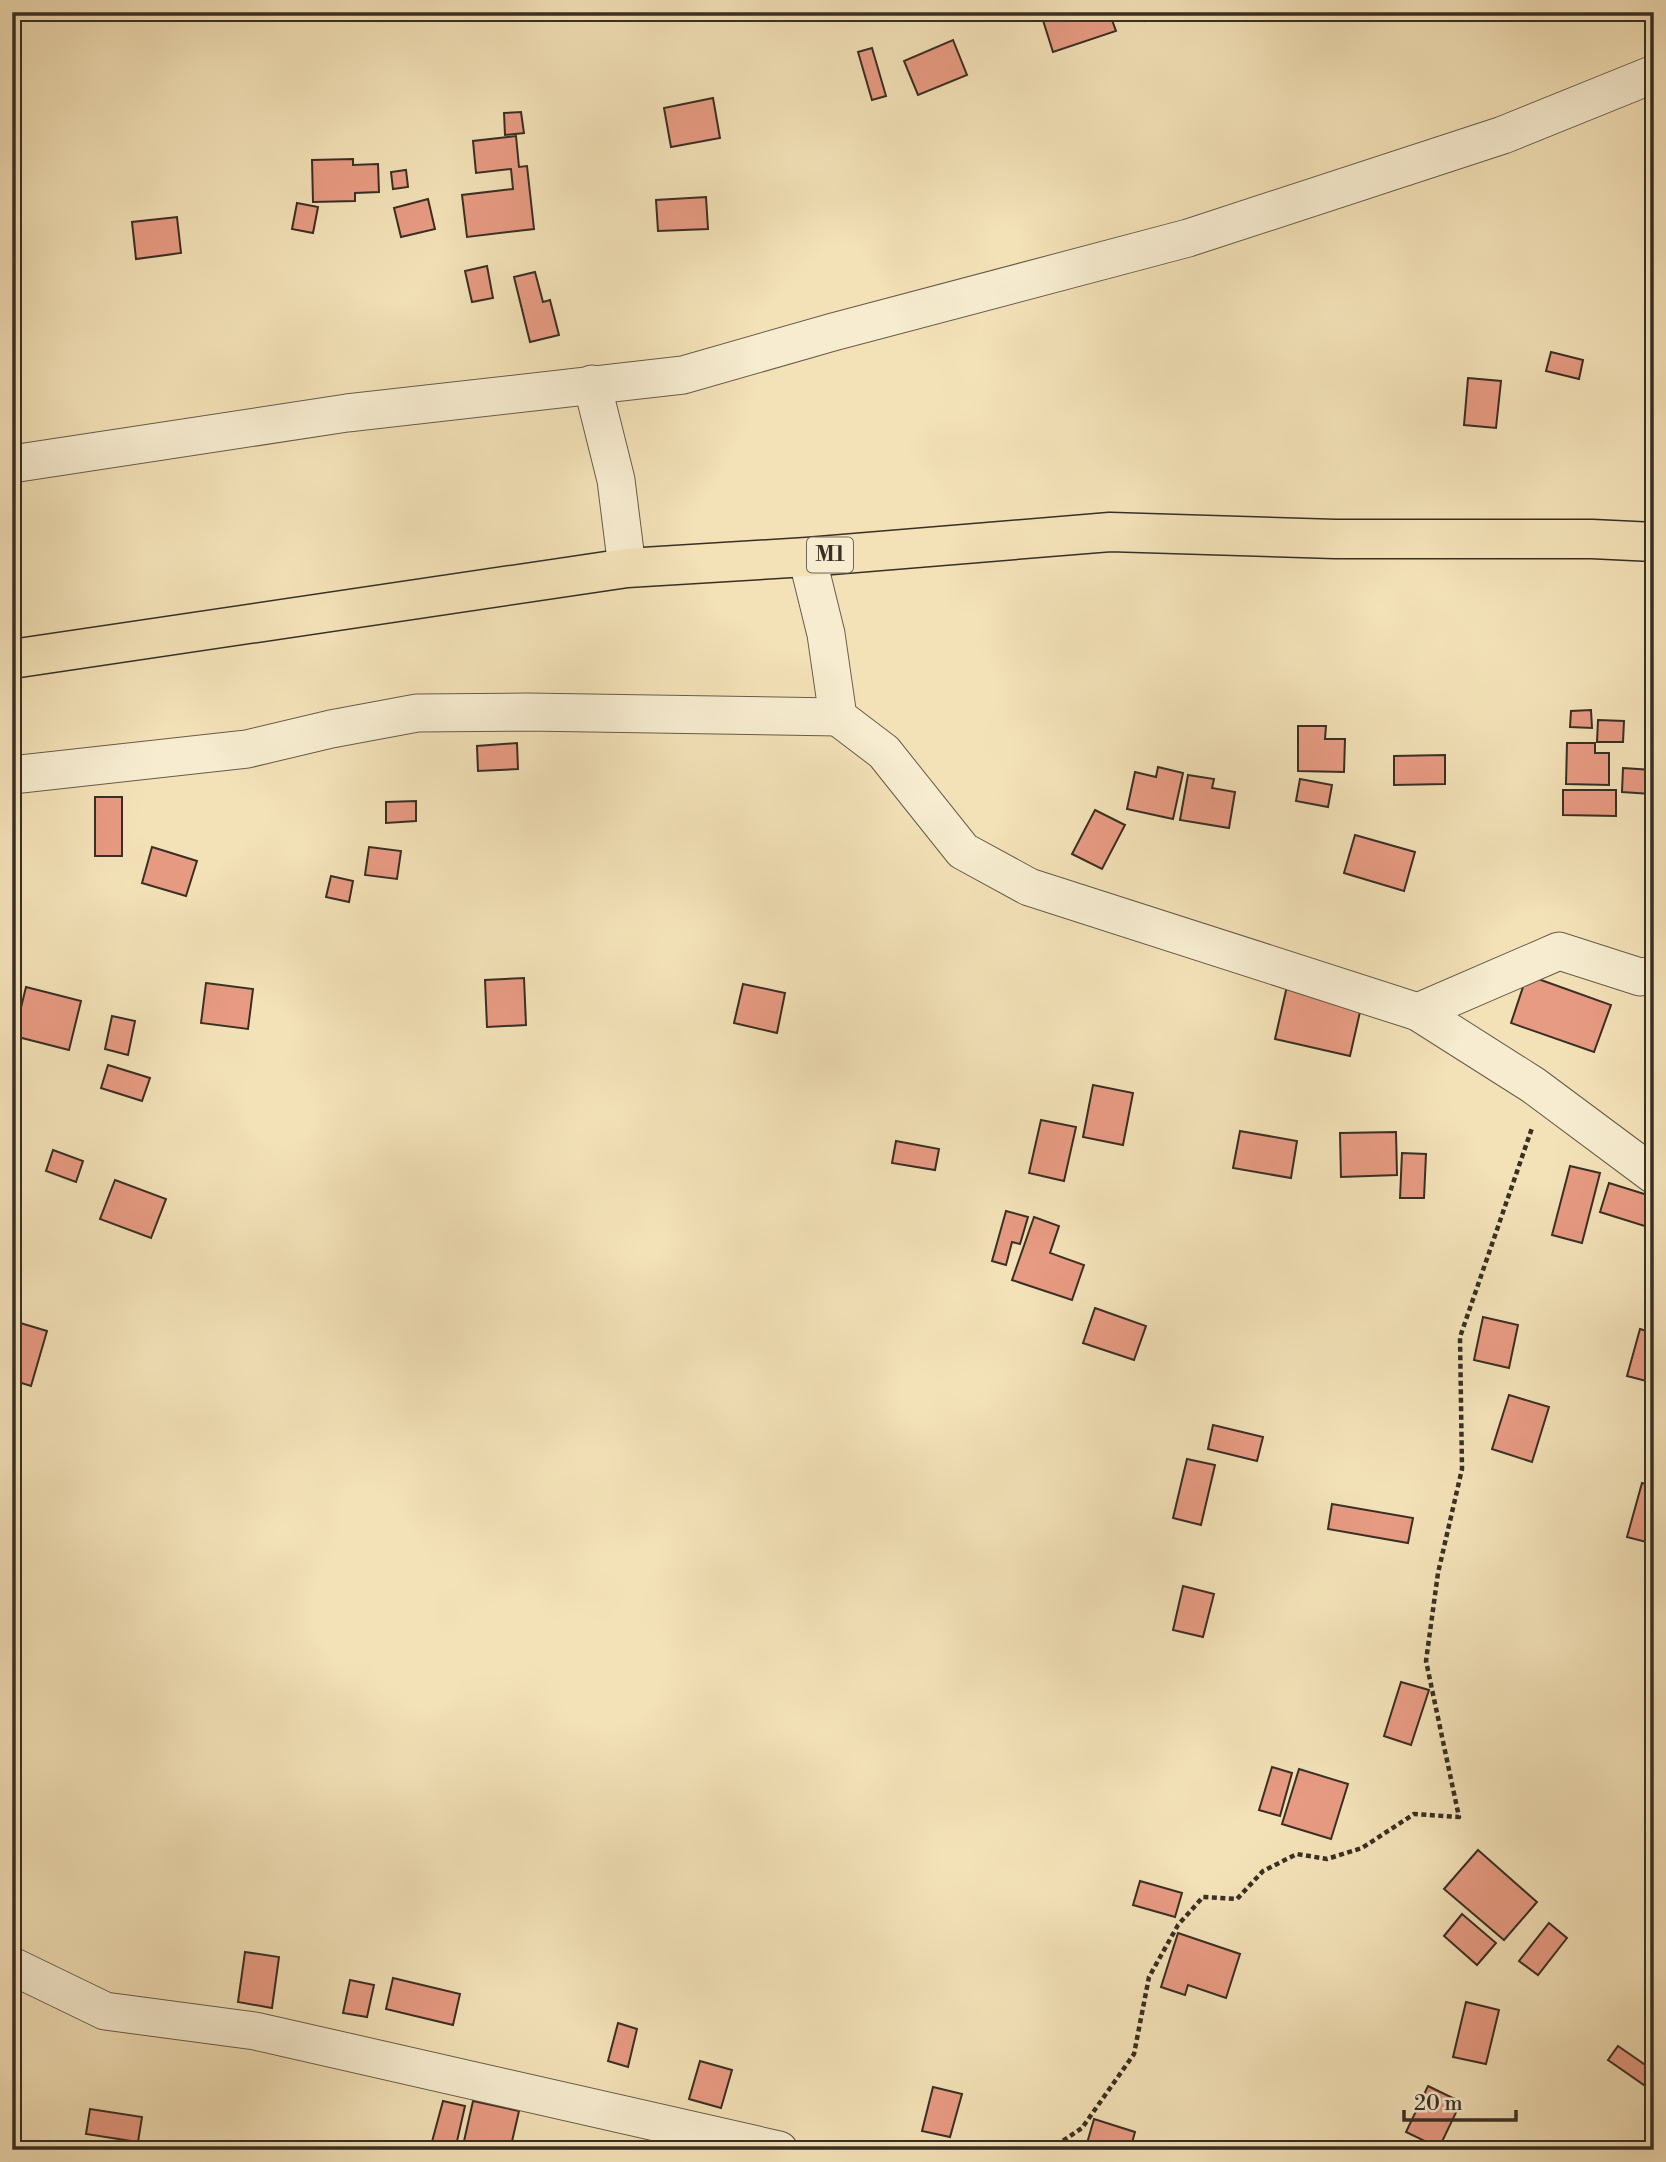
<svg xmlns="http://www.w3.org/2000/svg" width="1666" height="2162" viewBox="0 0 1666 2162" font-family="'Libre Bodoni',serif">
<rect width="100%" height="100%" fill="#f3e1b7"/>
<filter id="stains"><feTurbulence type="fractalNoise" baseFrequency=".00286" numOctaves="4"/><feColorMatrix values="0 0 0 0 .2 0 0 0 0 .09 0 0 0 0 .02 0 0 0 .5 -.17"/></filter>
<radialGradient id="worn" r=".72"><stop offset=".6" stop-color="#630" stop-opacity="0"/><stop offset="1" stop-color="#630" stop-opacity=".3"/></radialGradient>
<g fill="#e89b83" stroke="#392f24" stroke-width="2">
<polygon points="1045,12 1109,12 1116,31 1053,52 1041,14"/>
<polygon points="1143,12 1168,12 1169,14 1145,21"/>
<polygon points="953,40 967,75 918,95 904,61"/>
<polygon points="872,48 886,96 872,100 858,52"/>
<polygon points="713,98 720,138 671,147 664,108"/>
<polygon points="521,112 524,133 505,135 504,113"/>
<polygon points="516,136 519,167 527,166 534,229 467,237 462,195 513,189 511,169 476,173 473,141"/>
<polygon points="353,159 353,165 378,164 379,192 355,193 355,201 313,202 312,160"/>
<polygon points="406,170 408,187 393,189 391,172"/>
<polygon points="706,197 708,229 658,231 656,200"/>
<polygon points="428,199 435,229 401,237 394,208"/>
<polygon points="297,203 318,207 313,233 292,229"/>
<polygon points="177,217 181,253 136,259 132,222"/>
<polygon points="487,266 493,298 472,302 465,271"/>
<polygon points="535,272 543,302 550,300 559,335 530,342 514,277"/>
<polygon points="1551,352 1583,360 1579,379 1546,371"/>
<polygon points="1468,378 1501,381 1496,428 1464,425"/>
<polygon points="1591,710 1592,728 1570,727 1571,711"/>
<polygon points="1598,720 1624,721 1623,742 1597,742"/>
<polygon points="1298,726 1326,726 1325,739 1345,739 1344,772 1298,771"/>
<polygon points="517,743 518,769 478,771 477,746"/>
<polygon points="1567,743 1595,743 1595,753 1609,753 1609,785 1566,784"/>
<polygon points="1445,755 1445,784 1394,785 1394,756"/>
<polygon points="1158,767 1183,773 1173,819 1127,809 1135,772 1156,777"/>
<polygon points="1623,768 1652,770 1651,794 1622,792"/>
<polygon points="1188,775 1214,779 1212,788 1235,792 1229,828 1180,820"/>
<polygon points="1300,779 1332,785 1328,807 1296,801"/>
<polygon points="1563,790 1616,790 1616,816 1563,815"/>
<rect x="95" y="797" width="27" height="59"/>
<polygon points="416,801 416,821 386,823 386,802"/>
<polygon points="1095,810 1125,825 1102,869 1072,854"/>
<polygon points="1355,835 1415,852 1404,891 1344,873"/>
<polygon points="152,847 197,861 186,896 142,883"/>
<polygon points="369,847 401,851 397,879 365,875"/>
<polygon points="331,876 353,881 349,902 326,897"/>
<polygon points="1527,975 1611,1005 1594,1052 1511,1023"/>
<polygon points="524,978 526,1025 487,1027 485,980"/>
<polygon points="206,983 253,989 248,1029 201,1023"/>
<polygon points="743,984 785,993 777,1033 734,1023"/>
<polygon points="1287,986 1362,1003 1350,1056 1275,1039"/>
<polygon points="26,987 81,1001 69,1050 14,1036"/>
<polygon points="112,1016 135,1021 128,1055 105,1049"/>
<polygon points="108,1065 150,1078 142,1101 101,1088"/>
<polygon points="1093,1085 1133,1093 1123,1145 1083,1137"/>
<polygon points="1041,1120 1076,1127 1064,1181 1029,1173"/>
<polygon points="1240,1131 1297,1141 1291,1178 1233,1168"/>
<polygon points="1396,1132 1397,1175 1341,1177 1340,1133"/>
<polygon points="896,1141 939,1149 935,1170 892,1163"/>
<polygon points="53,1150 83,1161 76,1182 46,1171"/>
<polygon points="1402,1153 1426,1154 1424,1198 1400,1198"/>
<polygon points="1570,1166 1600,1173 1582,1243 1552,1235"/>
<polygon points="115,1180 166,1199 151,1238 100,1219"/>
<polygon points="1609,1183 1654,1197 1654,1229 1600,1212"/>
<polygon points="1006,1211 1028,1217 1020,1244 1012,1242 1006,1265 992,1261"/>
<polygon points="1034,1217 1059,1226 1050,1253 1084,1265 1072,1300 1012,1280"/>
<polygon points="1095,1308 1146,1326 1134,1360 1083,1343"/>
<polygon points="1483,1317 1518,1325 1509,1368 1474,1360"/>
<polygon points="17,1322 47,1331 31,1386 12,1380 12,1339"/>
<polygon points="1640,1329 1654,1333 1654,1383 1627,1376"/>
<polygon points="1509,1395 1549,1407 1532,1462 1492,1449"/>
<polygon points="1213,1425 1263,1437 1257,1461 1208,1449"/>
<polygon points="1187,1459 1215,1465 1201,1525 1173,1518"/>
<polygon points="1642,1483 1654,1486 1654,1544 1627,1537"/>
<polygon points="1332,1504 1413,1518 1408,1543 1328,1529"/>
<polygon points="1183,1586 1214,1594 1203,1637 1173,1630"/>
<polygon points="1401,1682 1429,1690 1411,1745 1384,1736"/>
<polygon points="1272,1767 1292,1773 1280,1816 1259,1810"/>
<polygon points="1299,1769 1348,1784 1331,1839 1282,1824"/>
<polygon points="1478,1850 1537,1902 1504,1940 1444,1889"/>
<polygon points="1140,1881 1182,1893 1175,1917 1133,1905"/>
<polygon points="1462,1914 1496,1943 1477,1965 1444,1936"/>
<polygon points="1549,1923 1567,1938 1538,1975 1519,1961"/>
<polygon points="1178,1933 1240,1954 1226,1998 1188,1985 1185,1995 1161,1987"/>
<polygon points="245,1952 279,1957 272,2008 238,2002"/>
<polygon points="393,1978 460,1994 453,2025 386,2009"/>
<polygon points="350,1980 374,1985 367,2017 343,2013"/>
<polygon points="1466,2002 1499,2010 1486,2064 1453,2057"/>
<polygon points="618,2023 637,2029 628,2067 608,2061"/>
<polygon points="1618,2046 1654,2071 1644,2085 1608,2060"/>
<polygon points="700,2061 732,2070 721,2108 689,2099"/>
<polygon points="1428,2086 1461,2102 1439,2148 1406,2132"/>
<polygon points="933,2087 962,2094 950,2137 922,2131"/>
<polygon points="443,2101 465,2106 455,2150 430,2149"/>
<polygon points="473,2101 519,2111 510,2150 462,2150"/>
<polygon points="90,2109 142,2117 138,2142 86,2134"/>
<polygon points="1094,2119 1135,2132 1130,2150 1085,2150"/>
</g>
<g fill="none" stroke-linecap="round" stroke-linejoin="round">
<defs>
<g id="minor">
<polyline points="592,384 616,480 627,568"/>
<polyline points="12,464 347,413 683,375 833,332 1188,238 1503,135 1654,74"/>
<polyline points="807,557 826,634 838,717 884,752 963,851 1029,887 1418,1012 1533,1085 1654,1175"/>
<polyline points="12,775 247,749 331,729 417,713 527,712 838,717"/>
<polyline points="1418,1012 1559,951 1640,977 1654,975"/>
<polyline points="12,1966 105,2011 255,2031 779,2150"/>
</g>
<polyline id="trunk" points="12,659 627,568 807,557 1110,532 1335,539 1592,539 1654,542"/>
</defs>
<use href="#minor" stroke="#685c49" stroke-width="39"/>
<use href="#trunk" stroke="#392f24" stroke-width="41"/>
<polyline stroke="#392f24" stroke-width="4.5" stroke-dasharray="5 3.5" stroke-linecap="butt" points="1049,2150 1082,2128 1134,2054 1149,1977 1178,1925 1203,1897 1237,1899 1263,1871 1297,1854 1327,1859 1362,1848 1414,1814 1459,1817 1426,1661 1438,1573 1462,1469 1460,1337 1532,1128"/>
<use href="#minor" stroke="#f7ecd0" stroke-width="37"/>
<use href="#trunk" stroke="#f3e1b7" stroke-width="38"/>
</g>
<g text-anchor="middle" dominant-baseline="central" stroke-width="5" stroke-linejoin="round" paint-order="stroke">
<rect fill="#f7ecd0" stroke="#726858" stroke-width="2" x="807" y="537.5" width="46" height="35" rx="5"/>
<g font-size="21" font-weight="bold" fill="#392f24">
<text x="830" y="555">M1</text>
</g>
</g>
<rect width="1666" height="2162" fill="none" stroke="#f3e1b7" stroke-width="42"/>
<rect x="14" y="14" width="1638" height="2134" fill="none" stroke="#392f24" stroke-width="3.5"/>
<rect x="21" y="21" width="1624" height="2120" fill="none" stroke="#392f24" stroke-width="2"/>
<path d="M1404 2110v10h112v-10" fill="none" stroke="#392f24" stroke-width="3.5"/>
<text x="1414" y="2110" font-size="21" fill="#392f24" stroke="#f7ecd0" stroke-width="5" paint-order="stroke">20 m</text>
<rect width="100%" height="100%" filter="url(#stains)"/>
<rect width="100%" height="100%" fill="url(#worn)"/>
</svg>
